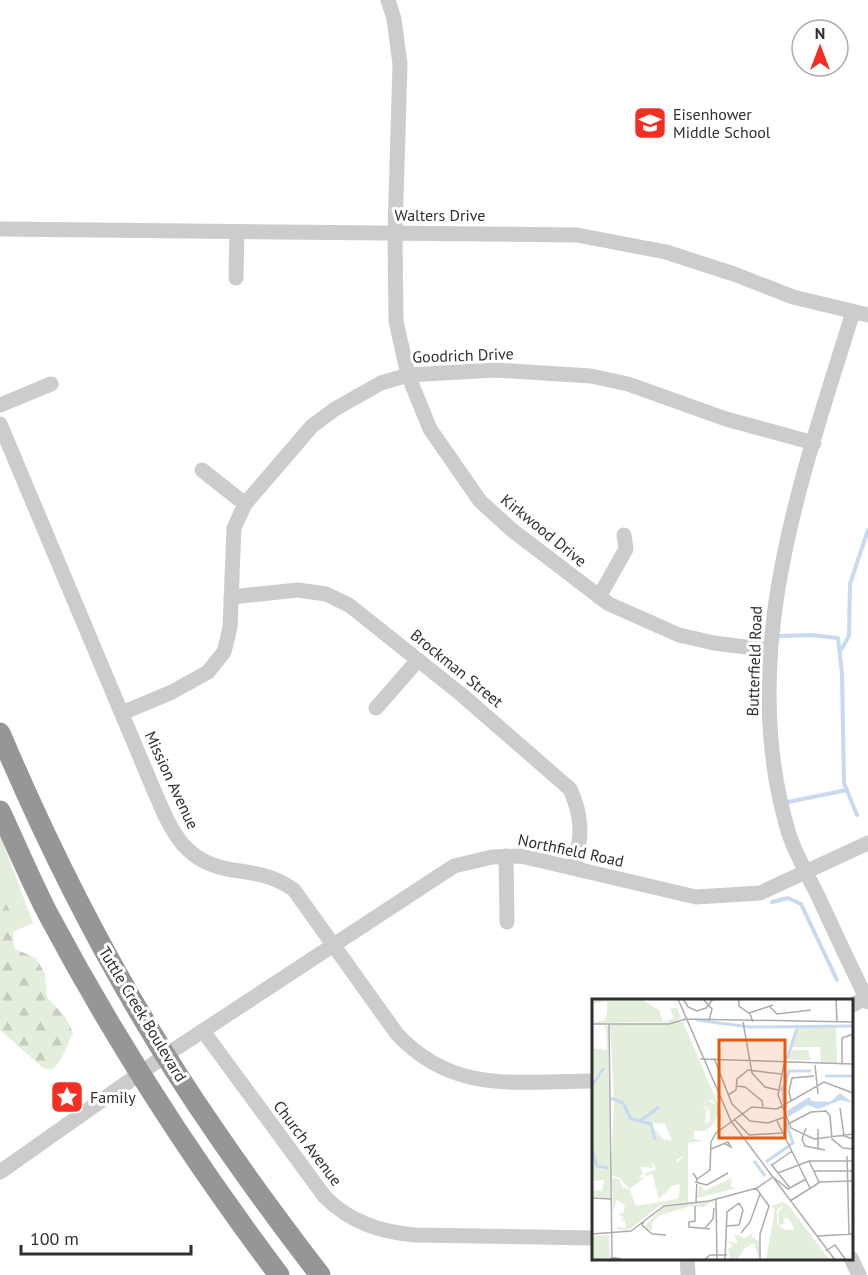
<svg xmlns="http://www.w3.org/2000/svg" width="868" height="1275" viewBox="0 0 868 1275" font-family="'PT Sans',sans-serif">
<defs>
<pattern id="forest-firs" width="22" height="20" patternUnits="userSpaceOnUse" patternTransform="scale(1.5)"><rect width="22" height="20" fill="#e3eedc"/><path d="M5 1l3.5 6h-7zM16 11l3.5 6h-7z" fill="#c3ccbd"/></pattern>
</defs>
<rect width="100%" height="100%" fill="#fff"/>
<path fill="#e3eedc" d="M0 834 33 923 13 932C14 915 2 908 0 892 0 874 0 853 0 834Z"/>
<path fill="url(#forest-firs)" d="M0 891C3 902 10 908 13 919 15 929 11 938 15 949L36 958 45 974 47 997 66 1018 73 1033C68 1043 60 1067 51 1070L43 1068 0 1030Z"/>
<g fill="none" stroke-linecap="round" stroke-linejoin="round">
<g stroke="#c7daef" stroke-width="4">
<polyline points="778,636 811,635 838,638 842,673 844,783 857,815"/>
<polyline points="841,650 849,636 850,584 868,530"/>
<polyline points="788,802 847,790"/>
<polyline points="772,902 788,898 801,904 837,980"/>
</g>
<g stroke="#ccc" stroke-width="15">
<polyline points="388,0 394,19 400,64 395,232 396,321 408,375 430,429 480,501 512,530 609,604 679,635 714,643 770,650"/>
<polyline points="0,229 577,235 666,252 734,274 793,297 868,315"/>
<polyline points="236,278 237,232"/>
<path d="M853 312C801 480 735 658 789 834 796 855 808 876 818 896 834 931 851 967 868 1002"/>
<polyline points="0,405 51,384"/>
<path d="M0 424 153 788C171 830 183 863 233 870 256 873 275 876 294 890L397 1034C454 1095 517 1081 594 1081"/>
<polyline points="202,470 245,504"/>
<path d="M231 597 298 590 326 594 349 605 462 695 570 789C583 817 582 838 574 867"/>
<polyline points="599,597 626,549 624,535"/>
<polyline points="376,708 418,660"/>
<polyline points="122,713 172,692 208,672 224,652 230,628 234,528 245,504 312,426 335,409 381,383 408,375 495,370 591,376 628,384 726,419 814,443"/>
<polyline points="506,856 507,922"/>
<polyline points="852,1005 866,998"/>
<path d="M203 1031 325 1197C350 1222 380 1232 415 1235L594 1238"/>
<polyline points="0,1172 166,1055 454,866 492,857 521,856 696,897 760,893 868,843"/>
<polyline points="687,1258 688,1275"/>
<polyline points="851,1258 859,1275"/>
</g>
<g stroke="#969696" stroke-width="21">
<path d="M0 733C58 870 128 1005 213 1128 247 1178 283 1227 320 1275"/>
<path d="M0 811C16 845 31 881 48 914 115 1040 193 1161 279 1275"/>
</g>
</g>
<defs>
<symbol id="school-square" viewBox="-11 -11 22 22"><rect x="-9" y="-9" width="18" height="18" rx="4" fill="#f52d23" stroke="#fff"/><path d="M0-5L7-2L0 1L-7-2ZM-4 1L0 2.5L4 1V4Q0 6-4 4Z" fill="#fff"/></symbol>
<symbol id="sight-square" viewBox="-11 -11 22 22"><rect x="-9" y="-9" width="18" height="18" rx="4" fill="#f52d23" stroke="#fff"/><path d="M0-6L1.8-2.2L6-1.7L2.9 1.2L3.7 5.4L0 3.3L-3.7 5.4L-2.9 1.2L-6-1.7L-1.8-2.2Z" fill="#fff"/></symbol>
</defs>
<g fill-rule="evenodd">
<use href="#school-square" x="631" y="104" width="38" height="38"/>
<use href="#sight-square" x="48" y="1078" width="38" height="38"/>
</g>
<g text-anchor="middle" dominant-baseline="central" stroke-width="6" stroke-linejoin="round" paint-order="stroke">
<g font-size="16" fill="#2f2f2f" stroke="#fff" text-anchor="start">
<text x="673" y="114">Eisenhower<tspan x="673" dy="18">Middle School</tspan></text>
<text x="90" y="1097">Family</text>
</g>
<g font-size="16" fill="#2f2f2f" stroke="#fff">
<text x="440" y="215">Walters Drive</text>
<text transform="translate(463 355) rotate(-2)">Goodrich Drive</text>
<text transform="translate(544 530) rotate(39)">Kirkwood Drive</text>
<text transform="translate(754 661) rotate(-88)">Butterfield Road</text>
<text transform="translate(457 668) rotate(39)">Brockman Street</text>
<text transform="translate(172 780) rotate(65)">Mission Avenue</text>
<text transform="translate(571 850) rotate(12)">Northfield Road</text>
<text transform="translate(143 1014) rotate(59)">Tuttle Creek Boulevard</text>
<text transform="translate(308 1143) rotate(53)">Church Avenue</text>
</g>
</g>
<g transform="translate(592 999)">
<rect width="261" height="261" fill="#fff"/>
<path d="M1 0H49L67 11 71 23 82 19 78 9H84L82 0 89 19 82 23 0 24 13 21 15 13V2L0 5ZM91 23 129 112 120 101 113 102 111 107 114 110 115 109 118 111H114L113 126 96 127V140L82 153 85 164 93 156 94 145 96 143V203L68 206 38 230 26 231 25 228 34 229 33 221 28 223 32 218 25 215 31 214 33 206 24 201 21 215 20 179 27 180 31 189 38 191 44 207 86 200 88 190 87 185 80 187 67 200 60 174 55 177 52 175 64 170 60 163 61 169 48 168 51 174 47 179 54 178 37 190 28 179 19 176 22 100 18 26ZM60 124 73 125 80 142 71 140 62 129 61 134ZM11 27H16L18 199 0 198V191L10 192 12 181 0 182V87L13 68 0 81V49L15 51 14 30ZM202 51H216L219 61H198L197 54ZM121 202 123 206 119 203 112 208 98 207 66 217 60 224V232L52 228 71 208ZM214 230 238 261H175L183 251 189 231Z" fill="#e3eedc" fill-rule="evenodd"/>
<path d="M115 101 126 107 131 123 125 116 121 126 113 132H102V140L111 142 95 144 93 156 84 161 82 152 96 139V128L86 121 98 127 111 123 112 126 118 122V110L111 107ZM140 179 139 188 145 189 105 199 108 185 112 192ZM191 203 197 207 237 261H224L208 237 199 234 202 229 196 219 191 220 193 224 187 227 186 214 192 205 185 211V222L186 227 192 230 184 247 187 249 190 244 197 247V261H187L183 255 174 261 183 211 179 207ZM162 233 159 238 167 242V259L162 244 153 249 145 261H138L136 250 141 247 135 241 146 245 142 235 153 239Z" fill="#e3eedc"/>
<path d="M206 28H244L245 65H229L228 48H199ZM17 236 18 261H0V237Z" fill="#e3eedc"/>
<path d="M248 94 261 104 249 101 226 110 216 106 196 118 195 112 217 98 220 102 238 103Z" fill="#c7daef"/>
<path fill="none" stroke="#c7daef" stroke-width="3" d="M104 21 158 28 261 27M195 60 206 26M233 77H261M0 86 12 69M187 90H191L192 104M191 91 197 72H219M19 99 31 104 39 120 59 125 63 141M48 122 67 108M0 151 5 167 16 169M162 162 173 177M174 163 201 144 193 121"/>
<path fill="none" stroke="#acacac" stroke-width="1.5" d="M86 0 139 122 243 261M91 0 96 8 105 12 114 9 121 0M111 0 120 10 117 22M147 0V7L158 15 161 23M244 0 245 23M178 8 185 15 219 11M157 14 181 6M94 20 261 23M151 23 160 74 173 88 186 91M0 25H77L94 20M17 25 20 261M122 59 140 105 158 122 176 124 193 118M108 60 261 65M192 65 186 96 199 129 222 140 261 135M223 66 226 95M250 66V39L261 35M144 87 153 88 170 102 171 108M136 96 144 91 145 80 156 71 189 75M199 102 197 92 200 79 222 77M248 109 252 137 261 140M142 120 157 136 190 134M185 122 218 189M196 125 219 113 234 112 238 117 240 140 251 149 261 150M214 129 210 140 213 147 233 151M226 130V151M119 150 136 143 139 148 133 145M255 157 257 235M217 162 227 183M179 165 198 189M180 166 200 152M222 172H261M101 174 105 180 104 203M186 174 217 162H261M181 178 196 190 214 180M105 180 118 171 119 143 124 134 160 108 185 110 232 83 261 94M103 183 115 186 136 174M164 189 177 207 168 235V261M0 199 19 200M124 199 125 261M198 202 228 183 261 182M103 207V222L97 223V228L118 230M52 222 50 226 60 235 74 236M113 229 121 220 122 209M149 234 158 223 168 195M0 235 39 232 72 207 117 202 165 189 181 178M226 237 261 235M234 252 243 246 254 261M18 260H29L19 258M112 261 118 256H135M133 261 135 213 147 204 151 211 147 226 135 227"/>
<path fill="#e8590c" fill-opacity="0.15" stroke="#e8590c" stroke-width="3" d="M127 41H193V139H127Z"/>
<rect width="261" height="261" fill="none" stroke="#2f2f2f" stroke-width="3"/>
</g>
<g transform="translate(820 48)"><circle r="28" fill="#ffffff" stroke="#acacac" stroke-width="1.5"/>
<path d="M0-4.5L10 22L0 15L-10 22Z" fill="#f52d23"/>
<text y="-9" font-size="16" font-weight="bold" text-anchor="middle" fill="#2f2f2f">N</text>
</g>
<path d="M21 1245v9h170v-9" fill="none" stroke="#2f2f2f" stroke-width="3"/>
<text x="30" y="1245" font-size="18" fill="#2f2f2f" stroke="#ffffff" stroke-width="4.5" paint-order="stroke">100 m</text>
</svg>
